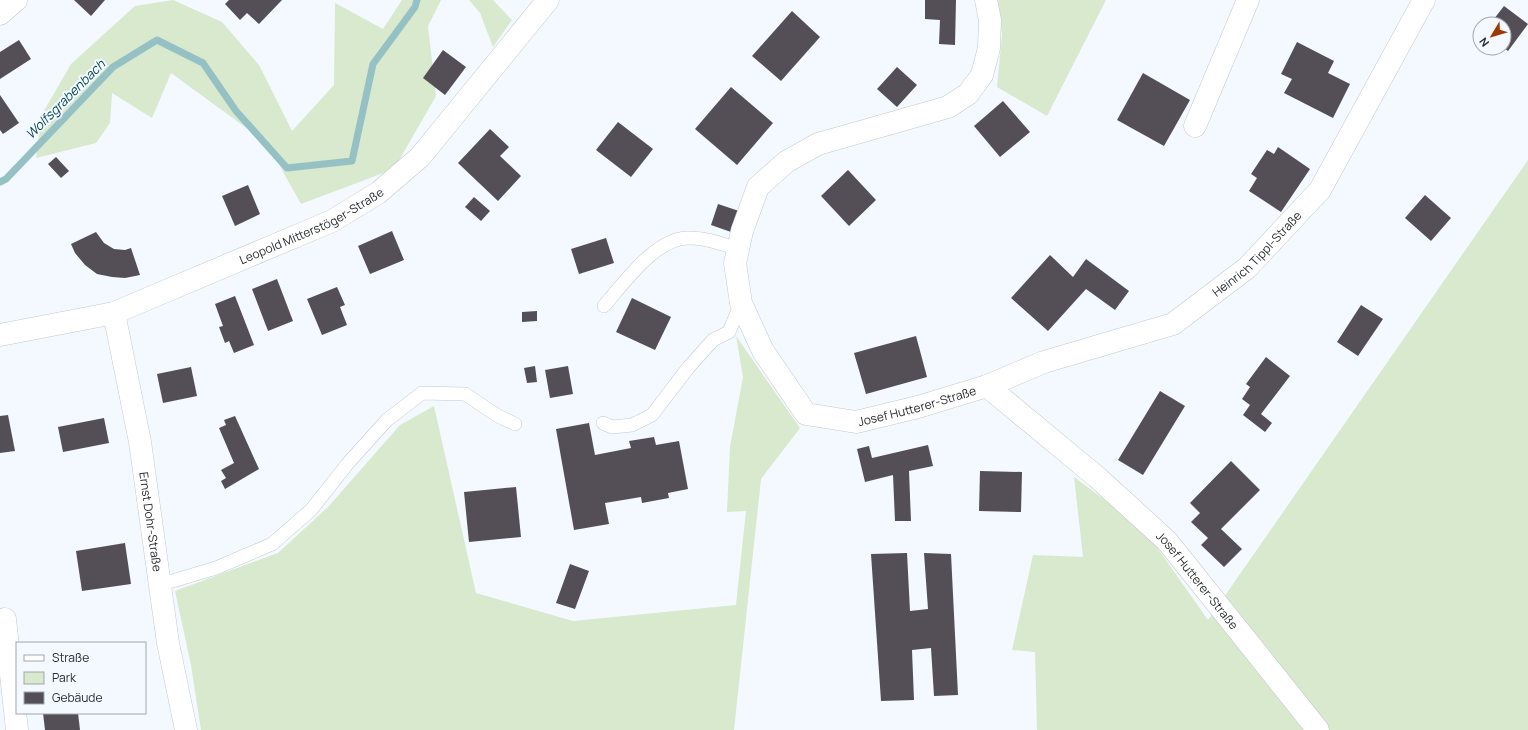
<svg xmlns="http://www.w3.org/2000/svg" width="1528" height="730" viewBox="0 0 1528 730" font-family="Manrope,sans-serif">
<rect width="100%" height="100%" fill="#f3f9ff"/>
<g fill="#d8e9cd">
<polygon points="173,0 222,22 259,65 292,131 334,85 335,3 383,29 402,0 441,0 428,26 436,96 394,169 301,204 267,143 171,73 152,118 112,93 110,123 96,143 36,158 41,116 71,64 135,6"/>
<polygon points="469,0 493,0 512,20 493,47 480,13"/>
<polygon points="998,0 1106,0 1047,116 997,87 1002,35"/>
<polygon points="1528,160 1528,730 1037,730 1035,652 1012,650 1033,555 1083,557 1074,477 1144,529 1208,620"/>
<polygon points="736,336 800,428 761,479 734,730 201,730 191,665 175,591 278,553 328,507 400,425 434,406 476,593 573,621 736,605 746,511 727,512 730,447 743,377"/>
</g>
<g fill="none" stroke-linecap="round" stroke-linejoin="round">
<polyline stroke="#95c1c5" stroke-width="7" points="0,182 6,179 113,67 157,40 203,63 236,111 287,168 352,161 373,64 415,7 417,0"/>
</g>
<g fill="#544f56">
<polygon points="74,0 105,0 91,16"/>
<polygon points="229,0 282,0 259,24 247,13 240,20 225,4"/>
<polygon points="925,0 956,0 955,45 939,44 940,20 925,19"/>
<polygon points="1504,6 1528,24 1508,51 1504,48 1504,24 1490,24"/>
<polygon points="792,11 820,37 781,81 752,56"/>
<polygon points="19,40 31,59 0,79 0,52"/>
<polygon points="1297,42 1334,61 1328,73 1350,84 1333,118 1284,93 1292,79 1281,74"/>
<polygon points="443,50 466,67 445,95 423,78"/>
<polygon points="897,67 917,85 897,107 877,89"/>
<polygon points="1143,73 1190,100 1164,146 1117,120"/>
<polygon points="731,87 773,123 737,165 695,129"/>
<polygon points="0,95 19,123 3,134 0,130"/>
<polygon points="1003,101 1030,132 1000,157 974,126"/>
<polygon points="618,122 653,149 631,177 596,150"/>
<polygon points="490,129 509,147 500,156 521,176 498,201 458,163"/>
<polygon points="1278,147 1310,169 1281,212 1249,191 1257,178 1251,174 1267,150 1274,154"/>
<polygon points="56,157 69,171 61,178 48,164"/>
<polygon points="848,170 876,200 849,226 821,196"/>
<polygon points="248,185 260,214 235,226 222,196"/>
<polygon points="1425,195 1451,218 1431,241 1405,218"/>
<polygon points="474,197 490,211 481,221 465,207"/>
<polygon points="718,204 739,211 731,232 711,225"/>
<polygon points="392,231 404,260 370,274 358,246"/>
<polygon points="96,232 104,243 114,249 125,250 131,248 140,275 125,278 112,277 97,274 85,265 75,253 71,244"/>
<polygon points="606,238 614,263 579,274 571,249"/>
<polygon points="1050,255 1073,277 1086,259 1129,291 1115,310 1086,289 1048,331 1011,298"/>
<polygon points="277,279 293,321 268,331 252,289"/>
<polygon points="337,287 345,305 340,307 347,325 322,335 307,299"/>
<polygon points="235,296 254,345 234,353 229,341 225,343 219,327 223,326 215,304"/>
<polygon points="632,298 671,317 655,350 616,332"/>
<polygon points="1361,305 1383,319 1358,356 1337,342"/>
<polygon points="537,311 537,321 522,322 522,312"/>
<polygon points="916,336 927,377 866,394 854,353"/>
<polygon points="1266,357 1290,376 1261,414 1272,423 1265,432 1243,415 1250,405 1242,399 1250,387 1246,384"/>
<polygon points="535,366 537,382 527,383 524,368"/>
<polygon points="568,366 573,394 550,398 545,370"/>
<polygon points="191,367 197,396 163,403 157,374"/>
<polygon points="1160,391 1185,406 1143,475 1118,460"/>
<polygon points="8,415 15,451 0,453 0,416"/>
<polygon points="235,416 259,469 225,489 221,481 226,478 221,470 234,463 219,428 226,425 224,420"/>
<polygon points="104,418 109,443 63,452 58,427"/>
<polygon points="589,423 595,455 631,448 629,441 654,437 656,445 679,441 688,489 668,493 669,498 642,503 641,497 605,503 609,524 574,530 556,429"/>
<polygon points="928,445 933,466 909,471 911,521 895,521 893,475 865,482 857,449 869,446 872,458"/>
<polygon points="1231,461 1260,490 1221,529 1242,549 1224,567 1201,545 1208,538 1191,522 1200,513 1190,503"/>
<polygon points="980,471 1022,472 1021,512 979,511"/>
<polygon points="516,487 521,537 469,542 464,492"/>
<polygon points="125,543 131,584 82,591 76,551"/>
<polygon points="907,553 910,611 928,609 924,553 951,554 958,695 934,696 931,648 912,650 914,700 881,701 871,554"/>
<polygon points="570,564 589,571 575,609 556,603"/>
<polygon points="43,713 78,713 80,730 45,730"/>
</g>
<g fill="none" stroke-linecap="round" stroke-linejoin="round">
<defs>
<g id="lane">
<path d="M604 306C624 283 657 236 690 238 707 238 722 244 738 249"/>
<polyline points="603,423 612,427 632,425 652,415 688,368 713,340 729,332 741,303"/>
<polyline points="159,585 216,568 272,544 311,510 349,462 387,420 422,393 465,394 498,416 515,424"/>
</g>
<g id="street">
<path id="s1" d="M986 0 990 20 989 48 982 75 968 94 948 107 818 144 786 162 758 187 742 231 735 263 741 303 763 351 806 414 856 422 918 407 987 386 1098 478 1167 541 1318 730"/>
<polyline points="1195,126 1248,0"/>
<path id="s2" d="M114 313 140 442 168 643 186 730"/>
<path id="s3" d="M0 335 114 313 332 221 378 193 420 157 548 0"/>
<path id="s4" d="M987 386 1044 362 1173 324 1247 268 1320 190 1424 0"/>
<polyline points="5,619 17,730"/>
</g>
<polyline id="secondary" points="0,14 16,0"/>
</defs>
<use href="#lane" stroke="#c2c9d0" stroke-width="14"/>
<use href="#street" stroke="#c2c9d0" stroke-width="23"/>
<use href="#secondary" stroke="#c2c9d0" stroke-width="23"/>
<use href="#lane" stroke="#fff" stroke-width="13"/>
<use href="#street" stroke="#fff" stroke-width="22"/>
<use href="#secondary" stroke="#fff" stroke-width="22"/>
</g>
<g text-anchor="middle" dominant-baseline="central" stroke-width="4" stroke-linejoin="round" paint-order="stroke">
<g font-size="12" fill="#292c2f" stroke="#f3f9ff">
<text stroke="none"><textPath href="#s3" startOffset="332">Leopold Mitterstöger-Straße</textPath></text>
<text stroke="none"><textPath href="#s4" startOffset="306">Heinrich Tippl-Straße</textPath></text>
<text stroke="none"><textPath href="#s1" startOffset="696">Josef Hutterer-Straße</textPath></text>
<text stroke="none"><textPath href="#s2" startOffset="212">Ernst Dohr-Straße</textPath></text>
<text stroke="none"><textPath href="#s1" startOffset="1056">Josef Hutterer-Straße</textPath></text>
</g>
<g font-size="13" font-style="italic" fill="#05494f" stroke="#f3f9ff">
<text transform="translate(65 99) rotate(-45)">Wolfsgrabenbach</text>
</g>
</g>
<rect x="16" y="642" width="130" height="72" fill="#f3f9ff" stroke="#a2a7ac"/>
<rect x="24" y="655" width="20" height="6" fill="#ffffff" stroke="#a2a7ac"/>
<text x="52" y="662" font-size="12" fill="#292c2f">Straße</text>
<rect x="24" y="672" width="20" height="12" fill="#d8e9cd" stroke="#a2a7ac"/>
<text x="52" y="682" font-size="12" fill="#292c2f">Park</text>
<rect x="24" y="692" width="20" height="12" fill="#544f56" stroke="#a2a7ac"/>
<text x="52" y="702" font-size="12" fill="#292c2f">Gebäude</text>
<g transform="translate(1492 36) rotate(232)"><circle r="19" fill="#f3f9ff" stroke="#a2a7ac"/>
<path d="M0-3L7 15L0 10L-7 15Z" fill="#9d3a02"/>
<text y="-6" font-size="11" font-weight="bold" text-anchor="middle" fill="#292c2f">N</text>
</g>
</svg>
